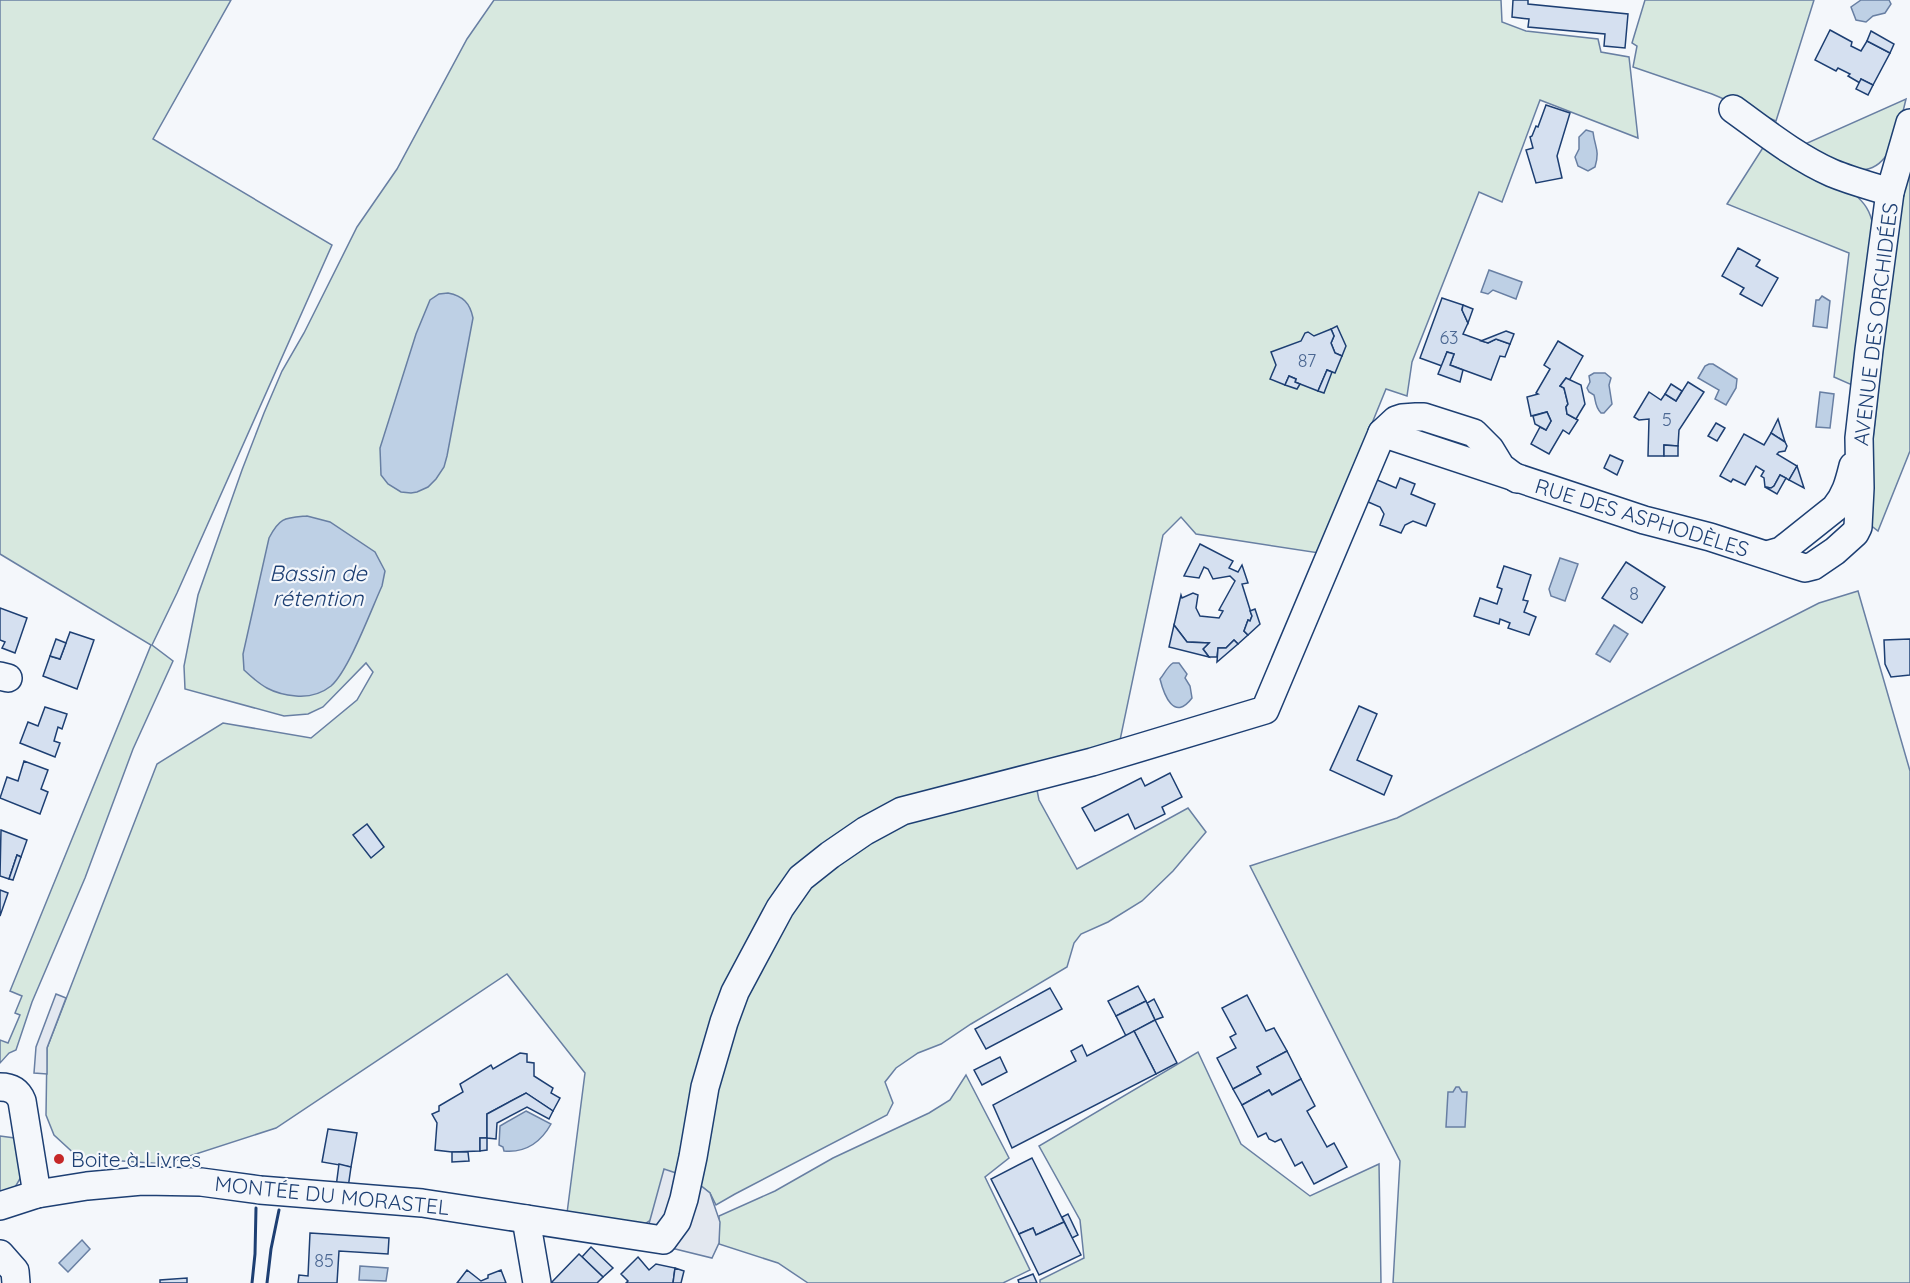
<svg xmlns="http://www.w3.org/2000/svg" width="1910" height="1283" viewBox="0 0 1910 1283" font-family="Quicksand,sans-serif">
<rect width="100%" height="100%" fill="#f4f7fb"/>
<g fill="#d7e8df" stroke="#687fa3" stroke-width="1.5">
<polygon points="0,0 231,0 153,139 332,245 177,593 152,645 173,661 133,749 85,878 32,1002 16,1050 9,1053 0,1063 0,1040 8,1043 20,1015 15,1013 22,996 10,991 151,645 0,554"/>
<polygon points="494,0 1501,0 1502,22 1526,31 1598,39 1601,52 1629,57 1638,138 1540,100 1502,202 1479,192 1412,362 1407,396 1386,389 1319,553 1196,534 1181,517 1163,535 1119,745 910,800 759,920 670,1207 640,1227 566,1221 585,1073 507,974 276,1128 165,1164 79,1158 54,1135 46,1115 47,1048 157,764 223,723 311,738 357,700 373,672 366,663 323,707 308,714 284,716 185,689 184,666 198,595 242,470 264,413 282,371 304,333 357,227 397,169 467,39"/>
<polygon points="1645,0 1814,0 1776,121 1712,94 1633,67 1637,46 1632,43"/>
<path d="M1906 99C1899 127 1890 183 1847 167 1833 161 1819 152 1805 144Z"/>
<path d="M1764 146 1854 194C1865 203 1870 211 1873 225L1852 385 1834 377 1849 253 1727 204Z"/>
<polygon points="1910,162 1910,451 1878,531 1864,520 1898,211"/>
<polygon points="1858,591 1910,771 1910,1283 1393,1283 1400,1161 1250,866 1397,818 1819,603"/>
<polygon points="1037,790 1039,800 1077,869 1188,808 1206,832 1173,871 1142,901 1108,922 1081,934 1074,943 1067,967 971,1024 941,1044 918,1053 896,1068 885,1082 893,1103 887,1115 735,1194 716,1205 710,1193 691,1178 730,1027 806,887 838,856 915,819 969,803"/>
<polygon points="1198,1052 1241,1144 1310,1196 1379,1164 1381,1283 1040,1283 1040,1280 1084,1258 1080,1220 1039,1146"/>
<polygon points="966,1075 1009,1158 985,1177 1030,1270 1003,1283 808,1283 778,1263 719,1244 719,1216 775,1191 833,1158 929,1113 950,1100"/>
<polygon points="0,1136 22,1139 25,1170 14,1189 0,1192"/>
</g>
<g fill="#e3e8f0" stroke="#687fa3" stroke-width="1.5">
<polygon points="56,994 66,998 47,1048 47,1074 34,1073 36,1047"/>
<polygon points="664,1169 691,1178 710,1193 720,1222 719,1243 712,1258 655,1244 644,1242"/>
</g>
<g fill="#bed0e5" stroke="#687fa3" stroke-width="1.5">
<polygon points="1861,0 1889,0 1891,4 1885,13 1873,16 1866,22 1856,20 1851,7"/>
<path d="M1586 130 1593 132C1595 148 1600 150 1595 167L1588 171 1578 166 1575 157 1579 149V137Z"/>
<polygon points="1489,270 1522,282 1516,299 1493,290 1488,294 1481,292"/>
<path d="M448 293C463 296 470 303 473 318L447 456 444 467 436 479 428 487 417 492 411 493 401 492 388 484 381 475 380 448 416 334 430 300 439 294Z"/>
<polygon points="1822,296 1830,301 1827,328 1813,326 1816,300 1819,300"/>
<polygon points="1709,364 1713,364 1737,379 1736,388 1726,405 1715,399 1719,390 1698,378 1705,366"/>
<path d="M1594 373H1605L1611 378 1609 385 1612 404 1604 413H1601C1595 407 1596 402 1594 395L1589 392 1587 388 1590 382 1589 376Z"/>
<polygon points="1820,392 1834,394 1830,428 1816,427"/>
<path d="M307 516 330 522 375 552 385 571 382 586C371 610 349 670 331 686 321 694 309 697 296 696 272 694 261 686 244 670L243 654 269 538C280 517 285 518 307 516Z"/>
<polygon points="1560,558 1578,564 1565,601 1551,596 1549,589"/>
<polygon points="1614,625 1628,634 1610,662 1596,654"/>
<path d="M1173 663H1179L1187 674 1185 678 1190 686 1192 698C1174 722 1164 695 1160 679 1165 673 1167 667 1173 663Z"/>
<polygon points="1456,1087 1459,1087 1462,1092 1467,1092 1465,1127 1446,1127 1448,1092 1453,1092"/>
<path d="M526 1111 551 1124C541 1142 526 1153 504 1151L503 1147 499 1145 500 1126Z"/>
<polygon points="82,1240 90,1249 68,1272 59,1263"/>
<polygon points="360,1266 388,1268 386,1281 359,1280"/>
</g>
<g fill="#d5e0f0" stroke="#1d3f73" stroke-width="1.5">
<polygon points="1513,0 1528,0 1528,4 1628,14 1625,48 1604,46 1605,34 1528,27 1529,19 1512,17"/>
<polygon points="1830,30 1852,42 1851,46 1861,51 1867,41 1890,53 1873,85 1861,79 1860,83 1848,76 1850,74 1838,68 1836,71 1815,60"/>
<polygon points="1871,31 1894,44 1890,53 1867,41"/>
<polygon points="1861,79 1873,85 1868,95 1856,89"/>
<polygon points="1546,105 1570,113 1557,156 1562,178 1536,183 1526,150 1533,148 1530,137 1532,136 1536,126 1538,127"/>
<polygon points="1738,248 1760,260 1756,266 1778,278 1762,306 1740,294 1744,288 1722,276"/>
<polygon points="1442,298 1463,305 1462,310 1468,323 1463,334 1488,343 1496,339 1510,344 1505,357 1500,356 1491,380 1450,365 1454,354 1447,352 1442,366 1420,358"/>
<polygon points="1463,305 1473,309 1468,323 1462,310"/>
<polygon points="1337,326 1346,346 1342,356 1335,353 1331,343 1334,336 1331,329"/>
<polygon points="1331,329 1334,336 1331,343 1335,353 1342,356 1335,373 1327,370 1318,391 1295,382 1296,379 1289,376 1285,385 1270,379 1276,365 1271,352 1301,341 1305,333 1308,332 1314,336"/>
<polygon points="1506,331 1514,334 1510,344 1496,339 1488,343 1481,341"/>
<polygon points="1558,341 1583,356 1570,379 1569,380 1566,378 1560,386 1564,388 1568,404 1566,407 1567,414 1578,420 1569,434 1563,430 1549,454 1531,444 1540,427 1546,430 1551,421 1547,412 1531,416 1527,397 1538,394 1536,393 1550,369 1544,365"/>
<polygon points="1447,352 1454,354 1450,365 1463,370 1460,382 1438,374"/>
<polygon points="1327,370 1332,372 1324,393 1318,391"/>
<polygon points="1289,376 1296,379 1295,382 1300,384 1297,389 1285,385"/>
<polygon points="1566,378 1581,385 1585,404 1576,419 1567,414 1566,407 1568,404 1564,388 1560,386"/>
<polygon points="1688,382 1704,392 1679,430 1678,446 1664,445 1664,456 1648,456 1649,419 1639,420 1634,417 1649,392 1661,400 1665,394 1676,401"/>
<polygon points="1671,384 1682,391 1676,401 1665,394"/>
<polygon points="1547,412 1551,421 1546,430 1535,424 1533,416"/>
<polygon points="1778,419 1785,442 1771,433"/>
<polygon points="1716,423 1725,428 1717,441 1708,436"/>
<polygon points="1771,433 1785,442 1787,446 1785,451 1779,452 1777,454 1797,466 1789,480 1780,475 1774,486 1771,488 1765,487 1764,478 1761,476 1764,471 1756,466 1745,485 1733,479 1731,482 1720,476 1744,434 1764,445"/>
<polygon points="1664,445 1678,446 1678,456 1664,456"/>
<polygon points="1610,455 1623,461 1617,475 1604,468"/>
<polygon points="1797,466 1804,488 1789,480"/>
<polygon points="1780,475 1786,478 1777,494 1765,487 1771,488 1774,486"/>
<polygon points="1400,478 1415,484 1411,494 1435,504 1426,526 1413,521 1405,525 1401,533 1380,525 1384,514 1380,507 1366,501 1375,479 1396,488"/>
<polygon points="1200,544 1233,561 1229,568 1238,572 1242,565 1248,583 1242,584 1252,616 1250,621 1248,620 1244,631 1248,635 1238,644 1234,640 1226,648 1218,648 1217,657 1209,657 1203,649 1209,643 1187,642 1174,625 1181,595 1182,598 1193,593 1198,595 1196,608 1200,616 1219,618 1223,611 1219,610 1235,581 1230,576 1213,579 1208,569 1204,567 1199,578 1184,576"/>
<polygon points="1626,562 1665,587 1642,623 1602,598"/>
<polygon points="1504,566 1531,575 1523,600 1528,601 1524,612 1536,617 1529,635 1508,628 1510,623 1500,619 1499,624 1474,616 1480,598 1497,604 1502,589 1497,587"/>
<polygon points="0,608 27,618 15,653 2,648 5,642 0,640"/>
<polygon points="1255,609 1260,624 1248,635 1244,631 1248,620 1250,621 1252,616 1250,611"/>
<polygon points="1174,625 1187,642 1209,643 1203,649 1209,657 1169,647"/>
<polygon points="70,632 94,640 77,689 43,676 50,656 60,659"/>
<polygon points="56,639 66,643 60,659 50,656"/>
<polygon points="1910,639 1910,675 1891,677 1885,664 1884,640"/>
<polygon points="1234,640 1238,644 1217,662 1218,648 1226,648"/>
<polygon points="1359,706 1377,714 1357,760 1392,776 1384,795 1330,770"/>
<polygon points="45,707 67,714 62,729 58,727 54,741 60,743 55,757 20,743 28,722 38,726"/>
<polygon points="24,761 48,770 41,789 48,792 40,814 0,798 7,777 18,781"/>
<polygon points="1170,773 1182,797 1162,807 1165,814 1135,829 1128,814 1095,831 1082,808 1141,778 1145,786"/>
<polygon points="367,824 384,847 371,858 353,835"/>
<polygon points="1,830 27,840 21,857 17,855 9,879 0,876"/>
<polygon points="17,855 21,857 13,880 9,879"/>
<polygon points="0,890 8,893 0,916"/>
<polygon points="1138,986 1146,1001 1116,1016 1108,1001"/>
<polygon points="1050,988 1062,1009 986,1049 975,1029"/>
<polygon points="1247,995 1266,1031 1274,1028 1287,1051 1257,1067 1261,1074 1233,1089 1217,1058 1236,1048 1230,1037 1236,1034 1222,1008"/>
<polygon points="1154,999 1163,1017 1155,1020 1147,1003"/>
<polygon points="1146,1001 1155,1020 1126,1036 1116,1016"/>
<polygon points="1155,1020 1177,1063 1156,1074 1134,1031"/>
<polygon points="1134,1031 1156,1074 1012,1148 993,1105 1076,1061 1071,1051 1082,1045 1087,1056"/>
<polygon points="1287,1051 1301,1079 1272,1095 1269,1090 1242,1105 1233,1089 1261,1074 1257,1067"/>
<polygon points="520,1053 527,1054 527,1062 534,1063 534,1076 553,1088 551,1093 560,1098 553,1111 526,1093 487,1114 487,1138 480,1138 480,1151 452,1152 435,1150 437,1123 432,1114 439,1111 439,1106 463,1092 460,1084 491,1065 493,1069"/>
<polygon points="1000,1057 1007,1072 982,1085 974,1070"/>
<polygon points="1301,1079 1315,1106 1307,1111 1327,1147 1334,1143 1347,1167 1314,1184 1302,1162 1295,1166 1281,1139 1275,1142 1269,1139 1266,1133 1258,1137 1242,1105 1269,1090 1272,1095"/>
<polygon points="526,1093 553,1111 549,1119 527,1107 497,1123 496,1139 487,1138 487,1114"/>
<polygon points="328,1129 357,1133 351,1167 322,1162"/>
<polygon points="480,1138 487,1138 487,1150 480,1151"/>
<polygon points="452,1152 468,1152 469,1161 452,1162"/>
<polygon points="1032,1158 1064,1222 1036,1235 1033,1228 1019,1234 991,1179"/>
<polygon points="339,1164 351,1167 348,1188 336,1187"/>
<polygon points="1068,1214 1078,1235 1072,1238 1062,1217"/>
<polygon points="1064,1222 1081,1255 1039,1275 1019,1234 1033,1228 1036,1235"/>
<polygon points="310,1233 389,1238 388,1254 339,1251 337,1283 298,1283 299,1275 308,1276"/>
<polygon points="591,1247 613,1268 603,1277 582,1257"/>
<polygon points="579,1254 603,1277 597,1283 551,1283"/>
<polygon points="638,1257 649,1270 656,1264 675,1268 673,1283 626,1283 628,1281 621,1274"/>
<polygon points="675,1268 684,1271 681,1283 673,1283"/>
<polygon points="467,1270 481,1281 488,1278 488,1275 501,1270 506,1283 457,1283"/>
<polygon points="1033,1274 1037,1283 1019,1283 1018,1280"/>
<polygon points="187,1278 187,1283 160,1283 160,1280"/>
</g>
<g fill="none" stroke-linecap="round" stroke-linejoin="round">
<defs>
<g id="minor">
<path d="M1733 109C1765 132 1796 157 1832 173 1851 181 1871 186 1890 192"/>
<polyline points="1382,433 1644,520 1710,537 1805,568 1813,566 1835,551 1855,533 1858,527 1860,488 1859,438 1869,350 1890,192 1910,123"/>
<path d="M1767 555 1781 551 1835 508C1846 495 1849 482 1853 466"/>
<polyline points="0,676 8,678"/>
<path d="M0 1087C11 1087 18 1091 22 1101L37 1194"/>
<polyline points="0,1206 37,1194 87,1186 142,1181 201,1182 260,1190 422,1203 663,1240 677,1221 684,1199 693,1157 705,1087 724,1022 735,992 751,962 780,908 801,878 830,855 865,831 902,811 1092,762 1265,710 1382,433 1396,420 1402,418 1416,417 1424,417 1474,433 1490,449 1501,467 1517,479"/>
<polyline points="526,1219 537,1283"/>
<polyline points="0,1254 15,1271 16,1283"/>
</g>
</defs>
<use href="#minor" stroke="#1d3f73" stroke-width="30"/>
<use href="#minor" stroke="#f4f7fb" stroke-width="27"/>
<g stroke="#1d3f73" stroke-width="3">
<polyline points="252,1283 255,1254 256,1208"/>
<polyline points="267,1283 271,1249 279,1210"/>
</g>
</g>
<circle fill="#c62828" stroke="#f4f7fb" stroke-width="2" cx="59" cy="1159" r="6"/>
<g text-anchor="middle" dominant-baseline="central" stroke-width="4.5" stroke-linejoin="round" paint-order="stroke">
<g font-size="18" fill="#4b6792">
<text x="1449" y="337">63</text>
<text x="1307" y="360">87</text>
<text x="1667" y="419">5</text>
<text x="1634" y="593">8</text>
<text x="324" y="1260">85</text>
</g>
<g font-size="21" fill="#1d3f73" stroke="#f4f7fb">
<text transform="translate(1875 324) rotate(-83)">AVENUE DES ORCHIDÉES</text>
<text transform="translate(1642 517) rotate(17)">RUE DES ASPHODÈLES</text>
<text transform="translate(332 1195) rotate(6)">MONTÉE DU MORASTEL</text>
</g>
<g font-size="21" fill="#1d3f73" stroke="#f4f7fb" text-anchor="start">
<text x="71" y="1159">Boite à Livres</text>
</g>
<g font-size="22" font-style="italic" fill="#1d3f73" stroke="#f4f7fb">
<text x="318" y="573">Bassin de<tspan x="318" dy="25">rétention</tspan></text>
</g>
</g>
</svg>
